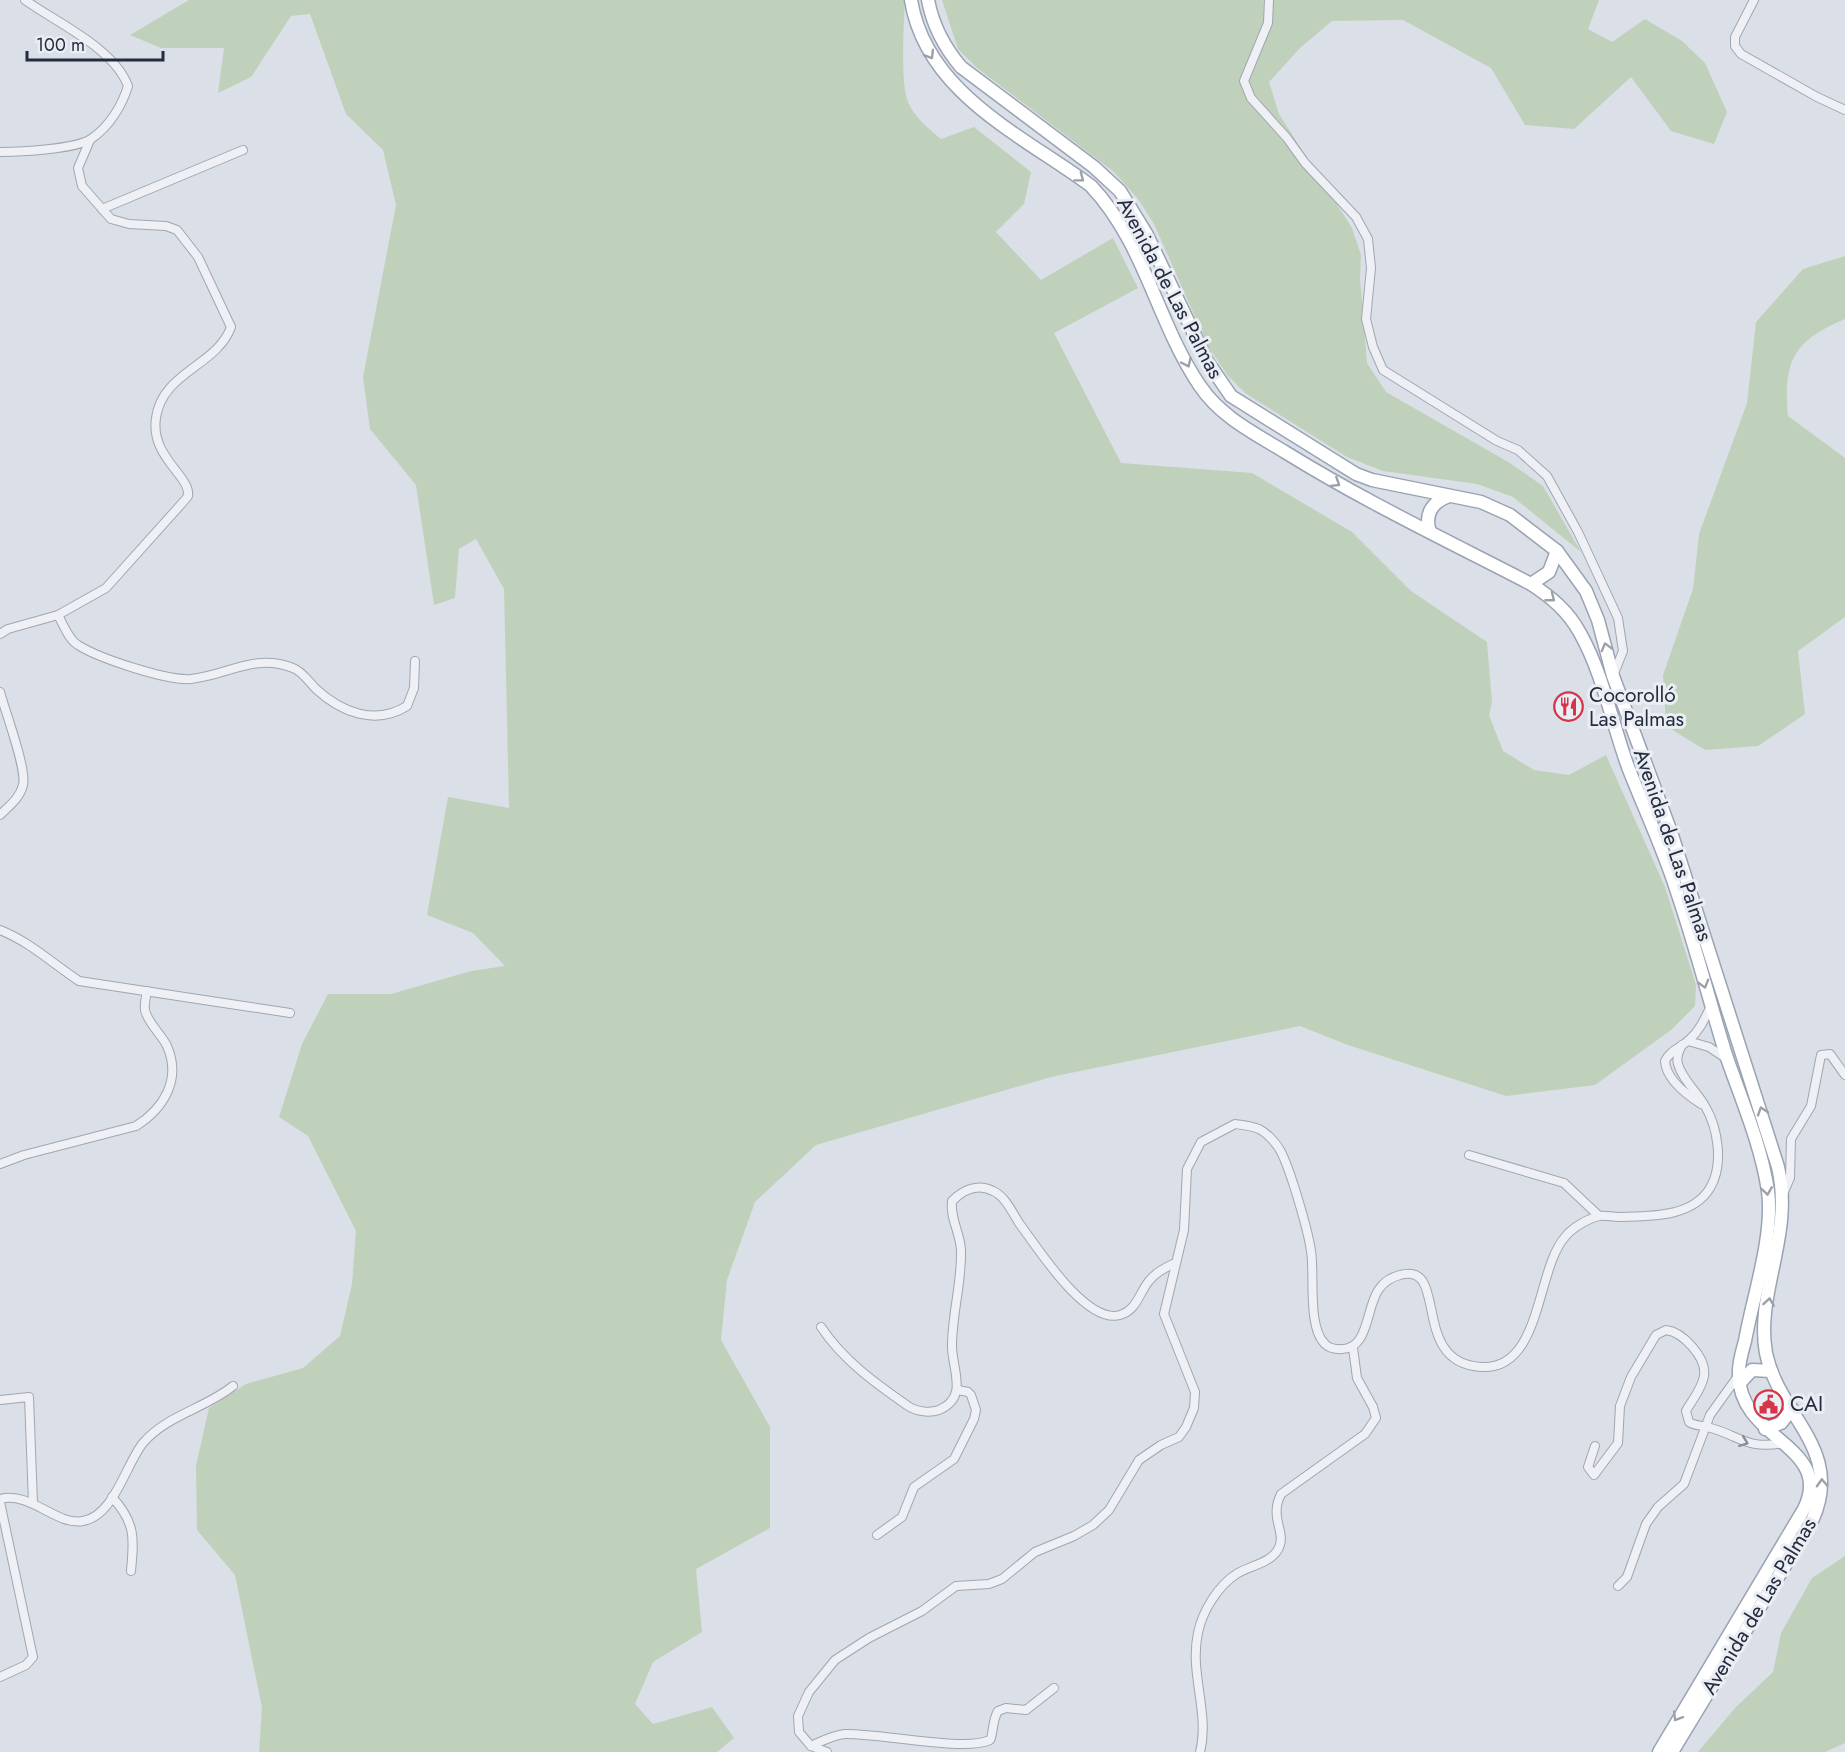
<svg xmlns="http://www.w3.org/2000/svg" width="1845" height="1752" viewBox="0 0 1845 1752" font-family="Jost,sans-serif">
<rect width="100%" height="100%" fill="#dbdfe7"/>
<g fill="#c0d1bb">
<path d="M189 0H905C904 22 900 83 908 102 915 118 928 128 941 139L974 127 1031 172 1024 204 996 232 1041 280 1113 238 1138 288 1054 333 1121 463 1252 473 1352 532 1411 591 1487 642 1492 702 1489 715 1503 751 1534 770 1569 775 1606 755 1665 887 1696 985 1695 1006 1671 1030 1595 1085 1506 1096 1348 1045 1300 1026 1051 1077 816 1145 755 1202 727 1280 721 1340 770 1427V1528L696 1569 702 1632 653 1662 635 1704 653 1724 712 1707 734 1738 717 1752H259L262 1708 235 1575 197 1530 196 1466 209 1408 246 1384 303 1368 340 1336 352 1284 356 1231 308 1136 279 1117 302 1044 328 994H391L471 971 505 966 473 933 427 915 448 797 509 808 504 589 476 539 459 549 455 598 434 605 416 485 370 429 363 377 396 205 383 150 346 114 310 14 291 16 251 77 218 93 224 48H161L130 35Z"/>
<polygon points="942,0 1599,0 1588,29 1612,42 1645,19 1682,41 1705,63 1727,112 1714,144 1671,131 1631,77 1574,129 1525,125 1491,68 1403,20 1332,21 1300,48 1269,82 1279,114 1352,228 1361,255 1360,278 1367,363 1386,392 1510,463 1543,486 1581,552 1513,497 1477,484 1383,471 1347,457 1245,393 1228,376 1208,346 1154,224 1138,199 1114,172 977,68 958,49"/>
<path d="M1845 256V319C1793 341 1783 361 1788 416L1845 458V617L1798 651 1805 714 1758 746 1705 750 1666 726 1663 675 1693 589 1699 534 1747 403 1756 322 1803 269Z"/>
<polygon points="1845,1556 1845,1743 1825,1752 1698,1752 1735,1708 1773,1672 1781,1633 1812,1578"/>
</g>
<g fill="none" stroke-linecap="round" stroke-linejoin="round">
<defs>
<g id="minor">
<polyline points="1269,0 1268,23 1244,81 1251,98 1287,138 1305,163 1356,217 1368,239 1371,268 1366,319 1373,347 1383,370 1497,441 1518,450 1547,476 1578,532 1618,618 1623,651 1613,676"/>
<polyline points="1754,0 1735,37 1735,46 1741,54 1817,97 1845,110"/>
<path d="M0 152C20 152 76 149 91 139 109 127 122 106 128 86 114 48 57 23 25 0"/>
<polyline points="102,209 243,150"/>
<path d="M58 615C63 624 69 640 78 645 98 658 167 681 191 679 228 675 254 653 293 668 302 671 309 682 316 689 341 712 375 726 407 706L414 688 415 661"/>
<path d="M0 634 8 629 58 615 106 588 184 501 188 496C191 476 150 457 156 418 162 372 217 366 231 327L198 257 177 230 166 226 129 224 111 219 82 186 78 168 90 140"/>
<path d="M0 692C5 711 27 769 23 785 20 798 9 806 0 815"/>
<path d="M0 930C30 942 52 963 79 981L290 1013"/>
<polyline points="1688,1041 1709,1047 1727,1059"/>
<path d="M1701 1104C1687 1095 1666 1079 1665 1061 1670 1050 1682 1047 1690 1039 1700 1030 1705 1018 1711 1006"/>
<polyline points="1469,1155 1564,1183 1599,1216"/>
<path d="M0 1164 24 1155 136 1126C163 1109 182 1080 167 1046 162 1035 147 1022 145 1010 144 1004 146 997 147 991"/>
<polyline points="1783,1194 1790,1178 1791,1139 1811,1106 1821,1055 1830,1054 1845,1075"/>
<path d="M821 1327C843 1360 875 1383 908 1406 917 1412 930 1413 939 1410 969 1397 952 1370 952 1346 952 1314 962 1282 961 1250 960 1232 950 1219 952 1201 963 1190 978 1183 993 1191 1005 1196 1012 1212 1019 1223 1037 1247 1086 1325 1120 1315 1137 1310 1139 1293 1149 1281 1156 1272 1165 1268 1175 1263"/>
<polyline points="0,1400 29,1397 33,1503"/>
<path d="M1595 1446 1588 1467 1594 1475 1618 1443 1620 1406 1631 1377 1656 1335 1666 1330C1683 1332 1707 1358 1704 1376 1702 1389 1692 1400 1686 1411L1689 1422C1695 1426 1701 1425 1707 1427 1740 1435 1745 1450 1784 1443"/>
<path d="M112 1497C136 1523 134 1539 131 1571"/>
<path d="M0 1499C31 1491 56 1526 83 1521 114 1516 126 1464 143 1443 167 1415 206 1408 233 1386"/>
<polyline points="0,1502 33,1657 26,1665 0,1677"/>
<polyline points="877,1535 902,1517 914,1487 954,1459 974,1419 976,1410 971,1395 968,1392 958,1390"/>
<polyline points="1618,1586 1627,1577 1646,1524 1658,1507 1684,1484 1710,1415 1738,1376"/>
<path d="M811 1746C822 1741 833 1735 845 1734 880 1733 964 1752 990 1740 993 1737 992 1720 998 1711L1006 1708 1026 1710 1054 1688"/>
<path d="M827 1752 811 1746 799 1732 798 1716 809 1692 835 1660 869 1638 922 1611 956 1586 989 1584 1002 1579 1035 1552 1074 1536 1093 1525 1109 1510 1139 1460 1161 1445 1179 1437 1186 1427 1194 1408 1195 1392 1164 1314 1184 1230 1187 1169 1201 1142 1235 1124C1243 1125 1252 1126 1259 1129 1267 1133 1276 1143 1280 1150 1290 1168 1308 1230 1311 1251 1315 1274 1307 1327 1325 1344 1329 1348 1333 1349 1338 1349 1370 1352 1365 1308 1379 1289 1384 1282 1392 1277 1400 1275 1450 1261 1409 1363 1481 1367 1542 1371 1536 1269 1565 1237 1572 1228 1587 1219 1599 1216 1605 1215 1612 1217 1619 1217 1649 1216 1692 1218 1710 1188 1724 1165 1718 1128 1705 1106 1697 1092 1682 1079 1678 1064 1676 1057 1679 1051 1682 1045"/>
<path d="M1200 1752C1210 1713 1189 1673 1198 1633 1202 1612 1218 1585 1238 1573 1250 1566 1269 1563 1277 1551 1289 1533 1268 1520 1281 1494L1365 1434 1376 1418 1373 1407 1357 1378 1353 1348"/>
</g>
<g id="primary">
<path d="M911 0C926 93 1022 135 1091 186 1145 243 1157 323 1200 386 1221 417 1254 433 1285 452 1364 501 1448 541 1531 584 1551 597 1568 611 1580 633 1603 674 1612 723 1628 767 1644 808 1663 848 1676 889 1695 944 1709 1000 1726 1055 1741 1099 1761 1144 1768 1191 1774 1236 1753 1296 1745 1341 1742 1352 1738 1364 1739 1375 1739 1440 1835 1446 1804 1509L1659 1752"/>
<path d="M928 0C933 27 944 47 961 67L1094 167 1120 191 1147 235 1207 361 1231 396 1356 474 1372 480 1481 502 1510 515 1557 551 1586 591 1598 620 1613 676 1671 832 1778 1167C1794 1235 1755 1293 1766 1353 1779 1417 1845 1449 1812 1521L1672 1752"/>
<path d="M1430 532C1424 514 1432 502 1449 496"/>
<polyline points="1531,584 1549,572 1557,551"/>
<polyline points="1739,1384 1752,1370 1771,1371"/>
<polyline points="1765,1429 1781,1423 1792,1409"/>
</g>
</defs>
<use href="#minor" stroke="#a0a6b1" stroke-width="10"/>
<use href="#primary" stroke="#9aa3b3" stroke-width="15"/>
<use href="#minor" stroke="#eef0f5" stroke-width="8"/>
<use href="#primary" stroke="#fff" stroke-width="12"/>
</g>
<defs><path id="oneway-chevron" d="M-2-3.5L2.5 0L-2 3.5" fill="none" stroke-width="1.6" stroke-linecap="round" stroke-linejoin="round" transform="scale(1.5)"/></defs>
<g stroke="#9ca0a8">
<use href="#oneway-chevron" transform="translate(930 55) rotate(59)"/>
<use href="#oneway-chevron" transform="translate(1080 178) rotate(37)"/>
<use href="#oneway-chevron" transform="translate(1187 363) rotate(65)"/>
<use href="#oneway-chevron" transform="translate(1336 483) rotate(32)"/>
<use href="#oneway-chevron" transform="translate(1551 598) rotate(38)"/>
<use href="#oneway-chevron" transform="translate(1606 647) rotate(-105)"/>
<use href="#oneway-chevron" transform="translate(1704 984) rotate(74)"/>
<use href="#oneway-chevron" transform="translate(1762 1111) rotate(-108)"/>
<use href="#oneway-chevron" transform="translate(1767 1191) rotate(82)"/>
<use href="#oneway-chevron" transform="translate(1769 1302) rotate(-81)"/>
<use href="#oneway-chevron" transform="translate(1822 1483) rotate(-92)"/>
<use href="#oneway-chevron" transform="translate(1677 1717) rotate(121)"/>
</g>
<use stroke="#898e99" href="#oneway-chevron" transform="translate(1744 1442) rotate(21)"/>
<defs>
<symbol id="restaurant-ring" viewBox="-11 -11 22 22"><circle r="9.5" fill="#eaeef4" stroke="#d63547" stroke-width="1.5"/><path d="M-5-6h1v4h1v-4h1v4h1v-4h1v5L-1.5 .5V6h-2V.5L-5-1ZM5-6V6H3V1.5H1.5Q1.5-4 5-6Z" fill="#d63547"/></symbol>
<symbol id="civic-ring" viewBox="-11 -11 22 22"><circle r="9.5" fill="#eaeef4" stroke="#d63547" stroke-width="1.5"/><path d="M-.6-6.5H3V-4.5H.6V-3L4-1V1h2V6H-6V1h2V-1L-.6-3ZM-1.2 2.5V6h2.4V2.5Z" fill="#d63547"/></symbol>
</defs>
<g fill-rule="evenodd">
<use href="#restaurant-ring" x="1552" y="690" width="33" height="33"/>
<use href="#civic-ring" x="1752" y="1388" width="33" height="33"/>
</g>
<g text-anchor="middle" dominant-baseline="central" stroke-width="6" stroke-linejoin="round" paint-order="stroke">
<g font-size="21" fill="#242c3d" stroke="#eaeef4">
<text transform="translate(1170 288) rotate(62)">Avenida de Las Palmas</text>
<text transform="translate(1673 845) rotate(71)">Avenida de Las Palmas</text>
<text transform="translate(1759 1606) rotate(-59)">Avenida de Las Palmas</text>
</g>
<g font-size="21" fill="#242c3d" stroke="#eaeef4" text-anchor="start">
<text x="1589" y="695">Cocorolló<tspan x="1589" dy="24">Las Palmas</tspan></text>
<text x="1790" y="1404">CAI</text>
</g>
</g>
<path d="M27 51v9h136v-9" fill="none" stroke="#242c3d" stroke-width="3"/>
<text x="36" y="51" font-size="18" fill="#242c3d" stroke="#eaeef4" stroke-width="4.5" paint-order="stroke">100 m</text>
</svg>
